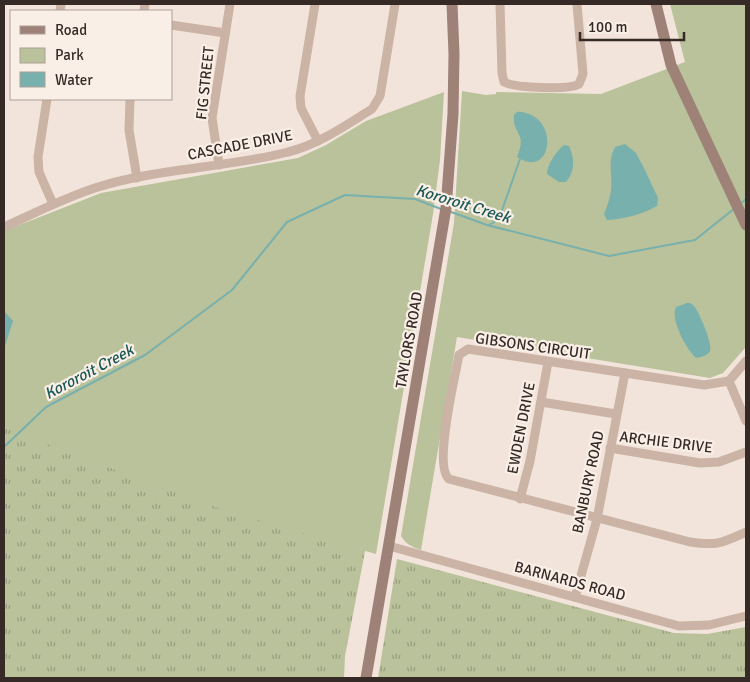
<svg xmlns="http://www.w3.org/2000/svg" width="750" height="682" viewBox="0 0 750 682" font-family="Signika,sans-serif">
<defs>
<pattern id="grass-tufts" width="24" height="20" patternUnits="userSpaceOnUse" patternTransform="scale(1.25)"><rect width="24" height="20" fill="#b9c29a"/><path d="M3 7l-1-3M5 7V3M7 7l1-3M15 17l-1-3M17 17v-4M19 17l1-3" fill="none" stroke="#979e7e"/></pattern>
</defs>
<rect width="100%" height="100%" fill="#f2e4da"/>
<g fill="url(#grass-tufts)">
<polygon points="4,428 368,536 345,656 344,678 4,678"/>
<polygon points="397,559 674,633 707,634 746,627 746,678 378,678"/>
</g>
<g fill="#b9c29a">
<path d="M670 4H746V347L723 373 710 378 457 337 421 550C412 547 406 544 401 536L454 223 462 91 486 95 496 94V92L601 94 685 62Z"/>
<polygon points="444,92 440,160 433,214 376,554 223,510 4,428 4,231 101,193 298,158 326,145 366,121"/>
</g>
<g fill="#78b0ad">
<path d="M517 112C522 111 524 113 529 114 559 125 550 179 517 157 528 132 512 135 514 115Z"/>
<path d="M625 144 636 153 644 168 658 198 657 206C643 214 624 219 607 220L604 214C607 207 610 198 611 191 613 175 607 161 615 147Z"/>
<path d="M564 145 569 146C575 159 575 171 566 182H559L547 174C546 166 558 149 564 145Z"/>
<path d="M687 303C690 303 691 303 694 306 699 312 713 344 710 351 707 356 701 357 696 358 686 349 670 319 676 307Z"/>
<polygon points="4,311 13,321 4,349"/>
</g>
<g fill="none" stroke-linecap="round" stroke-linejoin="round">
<g stroke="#78b0ad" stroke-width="2">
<polyline points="740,204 746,199"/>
<polyline points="451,212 487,225 609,256 695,240 735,208"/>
<polyline points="489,225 496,221 501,213 520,159"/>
<polyline points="4,447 46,407 145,355 232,290 287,222 345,195 415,199 441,209"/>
</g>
<g stroke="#cbb3a6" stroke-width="9">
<polyline points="315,4 300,96 301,108 318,141"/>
<path d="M500 4 502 73 504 82C514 88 570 90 579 84L583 74 577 4"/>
<polyline points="60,11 61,4"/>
<polyline points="144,11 145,4"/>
<polyline points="171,25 225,33"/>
<polyline points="47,99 38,157 39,172 53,204"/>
<polyline points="130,99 129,130 137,178"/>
<polyline points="219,165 212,118 230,4"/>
<path d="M4 227C35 213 66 197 98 187 159 168 226 168 288 152 318 145 346 125 372 109L380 96 395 4"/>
<polyline points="729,381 746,361"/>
<polyline points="541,402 616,414"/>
<path d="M746 421 729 381 704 385 468 349 459 355C455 377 433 466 449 479L690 542C717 546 722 543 746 532"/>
<polyline points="610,448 700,463 719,462 746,452"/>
<polyline points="520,499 530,461 548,362"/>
<polyline points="389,546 679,626 709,625 746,616"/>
<polyline points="575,597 597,519 625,373"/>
</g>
<g stroke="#9e8177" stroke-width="11">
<polyline points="656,4 671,65 746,225"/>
<polyline points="366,678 446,208 453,114 454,54 452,4"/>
</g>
</g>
<g text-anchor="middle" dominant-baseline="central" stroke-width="4.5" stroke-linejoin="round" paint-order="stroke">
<g font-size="15" fill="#362a27" stroke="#faefe6">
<text transform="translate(205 83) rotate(-84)">FIG STREET</text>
<text transform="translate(240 145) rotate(-11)">CASCADE DRIVE</text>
<text transform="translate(409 340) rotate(-80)">TAYLORS ROAD</text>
<text transform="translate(533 346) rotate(8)">GIBSONS CIRCUIT</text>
<text transform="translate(521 428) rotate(-79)">EWDEN DRIVE</text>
<text transform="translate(666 442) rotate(7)">ARCHIE DRIVE</text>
<text transform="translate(588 482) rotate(-78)">BANBURY ROAD</text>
<text transform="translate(570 581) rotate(15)">BARNARDS ROAD</text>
</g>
<g font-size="16" font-style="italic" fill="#1b5957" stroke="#faefe6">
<text transform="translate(463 204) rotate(17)">Kororoit Creek</text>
<text transform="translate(89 372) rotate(-28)">Kororoit Creek</text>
</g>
</g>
<rect width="750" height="682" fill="none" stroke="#362a27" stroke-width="10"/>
<rect x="10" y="10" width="162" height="90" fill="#faefe6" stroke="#aca09a"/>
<rect x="20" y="26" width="25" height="8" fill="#9e8177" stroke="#aca09a"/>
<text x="55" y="35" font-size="15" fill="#362a27">Road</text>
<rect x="20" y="48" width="25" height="15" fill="#b9c29a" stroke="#aca09a"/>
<text x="55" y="60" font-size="15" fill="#362a27">Park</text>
<rect x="20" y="72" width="25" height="15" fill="#78b0ad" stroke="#aca09a"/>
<text x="55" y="85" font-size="15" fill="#362a27">Water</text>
<path d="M580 32v8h104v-8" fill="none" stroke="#362a27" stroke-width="2.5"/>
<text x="588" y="32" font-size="15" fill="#362a27" stroke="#faefe6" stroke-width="4" paint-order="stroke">100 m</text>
</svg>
